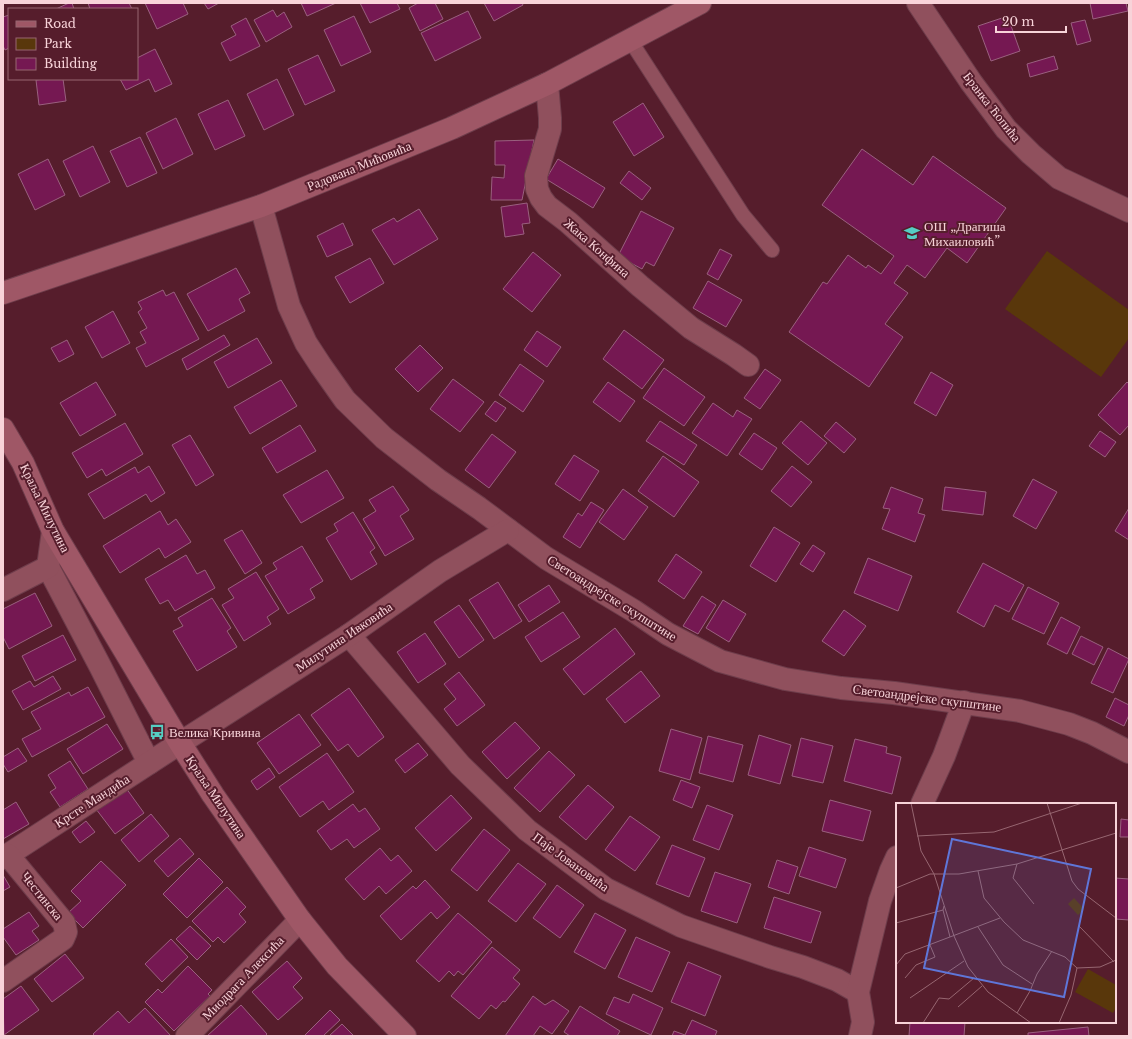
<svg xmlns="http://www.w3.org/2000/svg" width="1132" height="1039" viewBox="0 0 1132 1039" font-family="'Libre Baskerville',serif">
<rect width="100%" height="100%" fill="#561d2c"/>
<polygon fill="#59370b" points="1047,251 1129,310 1129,338 1101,377 1005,309"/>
<g fill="#751852" stroke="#9a607f">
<polygon points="69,3 72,3 74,9 56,9"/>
<polygon points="88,3 129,3 132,9 90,9"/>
<polygon points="145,3 183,3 188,14 157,29"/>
<polygon points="204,3 219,3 208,9"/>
<polygon points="301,3 336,3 307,16"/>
<polygon points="360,3 397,3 400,9 370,23"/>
<polygon points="418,3 435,3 443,19 420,31 409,8"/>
<polygon points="484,3 522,3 523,5 494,21"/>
<polygon points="1090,3 1126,3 1128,11 1093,19"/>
<polygon points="273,10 277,17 284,12 292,27 266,42 254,20"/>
<polygon points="468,11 481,38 435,61 421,33"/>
<polygon points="9,15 9,48 5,50 3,46 3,17"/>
<polygon points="354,16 371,52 341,66 324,30"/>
<polygon points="246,18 260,46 230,61 221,43 236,35 231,26"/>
<polygon points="1002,18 1004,25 1010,23 1020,51 991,61 978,26"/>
<polygon points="1085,20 1091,41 1077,45 1071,23"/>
<polygon points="155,49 172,84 155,92 149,79 126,90 120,79 137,79 137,58"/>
<polygon points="318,55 335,91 305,105 288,69"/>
<polygon points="1054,56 1058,69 1030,77 1027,64"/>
<polygon points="44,79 63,79 66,101 39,105 36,80"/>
<polygon points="277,79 294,115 264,130 247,94"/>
<polygon points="228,100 245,136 215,150 198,114"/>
<polygon points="643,103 664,137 634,156 613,122"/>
<polygon points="176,118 193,154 163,169 146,133"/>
<polygon points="140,137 157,173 127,187 110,151"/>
<polygon points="534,140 522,200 491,200 492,177 504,178 505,165 495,165 495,141"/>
<polygon points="93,146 110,182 80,197 63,161"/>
<polygon points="862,149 913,185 933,156 1006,208 967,263 947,248 925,278 907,265 894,283 908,293 885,324 903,337 869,387 789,332 823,282 827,284 848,255 866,268 868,265 881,274 894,256 822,205"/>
<polygon points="48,159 65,195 35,210 18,174"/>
<polygon points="558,159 605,188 593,208 546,179"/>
<polygon points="629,171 651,188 642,200 620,183"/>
<polygon points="527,203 530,223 522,224 524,234 505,237 501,207"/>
<polygon points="419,209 438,239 394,265 372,230 394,218 397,222"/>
<polygon points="641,211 674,228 654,266 646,262 642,269 618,256"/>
<polygon points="343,223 353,245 327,257 317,236"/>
<polygon points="720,249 732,255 718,280 707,274"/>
<polygon points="533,252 561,275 532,312 503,289"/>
<polygon points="370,258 384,283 350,303 335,277"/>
<polygon points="236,268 250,293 239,299 245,311 208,331 187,294"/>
<polygon points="708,281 742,300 726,327 693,308"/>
<polygon points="163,290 166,296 174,292 199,339 146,367 136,348 146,343 140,332 147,328 138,312 142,309 138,302"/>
<polygon points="113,311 130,343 102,358 85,327"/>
<polygon points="624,330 664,360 642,389 603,359"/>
<polygon points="537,331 561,347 547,367 524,350"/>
<polygon points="224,335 230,345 187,370 182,359"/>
<polygon points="257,338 272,363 228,388 214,362"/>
<polygon points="67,340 74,354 59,362 51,348"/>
<polygon points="420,345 443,368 418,392 395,369"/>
<polygon points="520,364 544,381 523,412 499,395"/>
<polygon points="664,368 705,397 684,426 643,398"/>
<polygon points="765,369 781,380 760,409 744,398"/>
<polygon points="931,372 953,385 936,416 914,403"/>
<polygon points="453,379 484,402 460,432 430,409"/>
<polygon points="281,380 297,406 250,434 234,407"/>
<polygon points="96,382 116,415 80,436 60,403"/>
<polygon points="608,382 635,401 620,422 593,402"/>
<polygon points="1127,382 1129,384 1129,425 1120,435 1098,415"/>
<polygon points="495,401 506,408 496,422 485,414"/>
<polygon points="713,403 733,417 737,410 752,419 727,456 692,433"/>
<polygon points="660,421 697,445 684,465 646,441"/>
<polygon points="801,421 827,443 808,465 782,443"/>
<polygon points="836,422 856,439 844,453 824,436"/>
<polygon points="125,423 143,454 106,476 102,469 87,478 72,453"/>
<polygon points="300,425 316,451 277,473 262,448"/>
<polygon points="1100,431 1116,442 1105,457 1089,446"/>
<polygon points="754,433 777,448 762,470 739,454"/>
<polygon points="492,434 516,452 489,488 465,470"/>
<polygon points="190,435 214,475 196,486 172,445"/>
<polygon points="574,455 599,471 580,501 555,484"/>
<polygon points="663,456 699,482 674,517 638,491"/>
<polygon points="149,466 165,493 151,502 146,494 104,519 88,494 135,467 138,473"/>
<polygon points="792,466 812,482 791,507 771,491"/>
<polygon points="327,470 344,498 301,523 283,495"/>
<polygon points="1033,479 1057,492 1036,529 1013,516"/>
<polygon points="393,486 409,510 400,516 414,539 385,556 363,519 376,511 369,500"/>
<polygon points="891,487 923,499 918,513 925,515 915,542 882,529 890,509 883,508"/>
<polygon points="945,487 986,492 983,515 942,510"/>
<polygon points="623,489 648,507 624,540 599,522"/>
<polygon points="591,502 604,510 580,548 563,537 578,513 582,516"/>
<polygon points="1129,508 1129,540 1115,531"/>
<polygon points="160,511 168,525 176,519 191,542 165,558 159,548 120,573 103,546"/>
<polygon points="353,512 375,548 370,552 377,564 351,580 326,538 338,531 334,524"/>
<polygon points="774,527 800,543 776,582 750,566"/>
<polygon points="242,530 262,563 245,574 224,540"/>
<polygon points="813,545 825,553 813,572 800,564"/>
<polygon points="302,546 323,581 310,589 315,598 288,614 265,576 277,569 273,563"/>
<polygon points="676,554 702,572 684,599 658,581"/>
<polygon points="186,555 197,574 205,570 215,588 175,611 168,600 160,604 145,579"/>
<polygon points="868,558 912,576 898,611 854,593"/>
<polygon points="983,563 1024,585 1009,612 995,605 984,627 957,612"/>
<polygon points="256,572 279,609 267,617 271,624 244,641 222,605 234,598 228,589"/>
<polygon points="498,582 522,621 494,639 469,600"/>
<polygon points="549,585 560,602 529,622 518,605"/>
<polygon points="1028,587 1059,603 1044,634 1012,619"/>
<polygon points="35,593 52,626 9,649 3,637 3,609"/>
<polygon points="702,596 716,605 698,634 683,626"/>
<polygon points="212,598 231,628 227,631 237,647 197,671 173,631 183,626 178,618"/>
<polygon points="723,600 746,614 729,642 706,628"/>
<polygon points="459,605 484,640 459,658 434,622"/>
<polygon points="844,610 866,626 844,656 822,641"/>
<polygon points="563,612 580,637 541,662 525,637"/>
<polygon points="1061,617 1080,627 1067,654 1047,644"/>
<polygon points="615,628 635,654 584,695 563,669"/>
<polygon points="425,633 446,664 418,683 397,652"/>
<polygon points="63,635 76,660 35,681 22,656"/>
<polygon points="1081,636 1103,647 1094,665 1072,654"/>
<polygon points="1108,648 1129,659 1113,693 1091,683"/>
<polygon points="641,671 660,696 625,723 606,699"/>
<polygon points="459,672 485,705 457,726 444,709 456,699 444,684"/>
<polygon points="53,676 61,689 23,710 12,691 30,681 34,687"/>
<polygon points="88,687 105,717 32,757 22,739 41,729 31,712 69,692 71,696"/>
<polygon points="349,688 384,737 358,757 348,744 338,751 311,715"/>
<polygon points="1115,698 1129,705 1129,715 1124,726 1106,717"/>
<polygon points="299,714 321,745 279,774 257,743"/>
<polygon points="515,722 540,748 507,779 482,752"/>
<polygon points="107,724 123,749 83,774 67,749"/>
<polygon points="671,729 702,738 690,780 659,771"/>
<polygon points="759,735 791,745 780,784 748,775"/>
<polygon points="708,736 743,745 733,782 699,773"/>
<polygon points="801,738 833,746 823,783 792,776"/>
<polygon points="855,739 887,747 886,753 901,757 892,794 844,781"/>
<polygon points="418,743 428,755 405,773 395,760"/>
<polygon points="18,748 27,761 8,772 3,764 3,757"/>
<polygon points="549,751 575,775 540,812 514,788"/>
<polygon points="327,753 354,792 329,810 323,801 300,817 279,787"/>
<polygon points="70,761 88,789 60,807 50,792 56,788 48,775"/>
<polygon points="269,768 275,777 257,790 251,781"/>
<polygon points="681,780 700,787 692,808 673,800"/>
<polygon points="588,785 614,807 586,840 559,817"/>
<polygon points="126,788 144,813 115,834 96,809"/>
<polygon points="451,795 472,818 436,851 415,828"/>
<polygon points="830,800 871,811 863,841 822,831"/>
<polygon points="16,802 29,824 3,839 3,810"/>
<polygon points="353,804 359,812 365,808 380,829 354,848 347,839 331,850 317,831"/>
<polygon points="707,805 733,815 719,850 693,840"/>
<polygon points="151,814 169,836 139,862 121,840"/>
<polygon points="630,816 660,837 635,871 605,850"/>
<polygon points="1121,819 1129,820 1129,837 1120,837"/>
<polygon points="86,821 95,832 80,843 72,832"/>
<polygon points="484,829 510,850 477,891 451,870"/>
<polygon points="180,838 194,854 168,877 154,861"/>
<polygon points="672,845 705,858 689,897 656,884"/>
<polygon points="809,847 846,859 836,888 799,876"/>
<polygon points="380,848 391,861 398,855 412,871 386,894 379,886 364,900 345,879"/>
<polygon points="199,858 223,882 187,918 163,894"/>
<polygon points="777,860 798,867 789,894 768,887"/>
<polygon points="101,861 126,885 83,928 68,913 81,901 71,891"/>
<polygon points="518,863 546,884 516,922 488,901"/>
<polygon points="715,872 751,884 737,923 701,911"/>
<polygon points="3,875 10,887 3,891"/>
<polygon points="1115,878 1129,879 1129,920 1115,919"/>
<polygon points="425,880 450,907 437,919 431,912 401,940 380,916 413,886 416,889"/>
<polygon points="557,885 584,905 560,938 533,918"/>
<polygon points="227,887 246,907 239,914 246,922 224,943 218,937 213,942 192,921"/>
<polygon points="774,897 821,912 811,943 764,928"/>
<polygon points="29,912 39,926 32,931 39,940 16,955 3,937 3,929"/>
<polygon points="458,913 492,942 463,975 458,971 454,976 449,971 439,982 416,961"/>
<polygon points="595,913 626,930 605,969 574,952"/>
<polygon points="190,926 211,946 197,960 176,939"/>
<polygon points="636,937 670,952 652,992 618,977"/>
<polygon points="171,939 188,957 162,982 145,964"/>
<polygon points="492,947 520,970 513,978 520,984 505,1002 503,1001 496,1009 491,1005 479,1019 451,996"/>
<polygon points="65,954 84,978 52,1002 34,979"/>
<polygon points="287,961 302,978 293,987 303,998 278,1020 252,992"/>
<polygon points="688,962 721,976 705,1016 671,1002"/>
<polygon points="188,966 212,990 208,994 210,996 174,1031 145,1002 158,989 162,993"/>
<polygon points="21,986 39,1010 4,1035 3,999"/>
<polygon points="633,994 663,1008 651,1035 606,1014 614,997 629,1003"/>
<polygon points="533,996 545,1005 553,1000 569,1011 552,1034 540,1026 533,1036 505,1036"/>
<polygon points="241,1005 267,1034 265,1036 207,1036"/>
<polygon points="580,1006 620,1031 617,1036 570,1036 564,1032"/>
<polygon points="145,1008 171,1036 95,1036 93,1034 118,1011 129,1023"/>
<polygon points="330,1010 340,1020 323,1036 304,1036"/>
<polygon points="692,1020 717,1031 715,1036 672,1036 674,1031 685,1035"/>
<polygon points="910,1022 965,1022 964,1036 909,1036"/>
<polygon points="342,1024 354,1036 329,1036"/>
<polygon points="1088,1027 1089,1036 1028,1036 1028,1033"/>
</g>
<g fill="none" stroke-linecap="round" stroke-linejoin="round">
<defs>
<polyline id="lane" points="630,40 743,215 772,250"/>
<g id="street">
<polyline points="918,3 971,82 1006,129 1031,154 1059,178 1129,211"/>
<polyline points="547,84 550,118 550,129 536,176 537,189 541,198 547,206 568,222 640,286 691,328 734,355 748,365"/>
<polyline points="261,206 289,306 306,343 321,366 345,400 384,438 438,480 479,508 546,558 634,611 668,634 720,661 785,679 841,688 894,693 1020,711 1069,724 1092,733 1129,752"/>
<polyline points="48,567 100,666 149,763"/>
<polyline points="3,590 48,567 53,531"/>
<polyline points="349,635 460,765 527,830 606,889 681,926 770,957 803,967 837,980 858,992"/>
<polyline points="922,804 944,756 964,702"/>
<polyline points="3,858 180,743 349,635 440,571 508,530"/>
<polyline points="3,981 63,939 66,932 64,923 8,855"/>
<polyline points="187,1036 300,920"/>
<polyline points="860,1036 863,1022 858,992 880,901 891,870 897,857"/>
</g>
<g id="secondary">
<polyline points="3,293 261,206 452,128 547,84 700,3"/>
<polyline points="3,429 23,463 53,531 180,743 213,795 300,920 337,966 405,1036"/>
</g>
</defs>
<use href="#lane" stroke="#6e3d4b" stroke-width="16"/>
<use href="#street" stroke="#6e3d4b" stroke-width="24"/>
<use href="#secondary" stroke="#6e3d4b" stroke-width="24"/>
<use href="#lane" stroke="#90505d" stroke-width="14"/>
<use href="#street" stroke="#90505d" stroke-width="22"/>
<use href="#secondary" stroke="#9f5766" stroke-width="22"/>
</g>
<defs>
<symbol id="school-bare" viewBox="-9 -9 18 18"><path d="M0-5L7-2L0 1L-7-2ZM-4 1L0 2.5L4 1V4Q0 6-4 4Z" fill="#56cec3" stroke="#561d2c" stroke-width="2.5" paint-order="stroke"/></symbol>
<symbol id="bus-bare" viewBox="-9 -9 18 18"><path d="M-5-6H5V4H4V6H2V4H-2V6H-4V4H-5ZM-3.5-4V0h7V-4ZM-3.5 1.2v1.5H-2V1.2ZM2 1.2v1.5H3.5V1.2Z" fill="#56cec3" stroke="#561d2c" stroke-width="2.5" paint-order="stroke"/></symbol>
</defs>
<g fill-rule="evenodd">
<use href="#school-bare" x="901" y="222" width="22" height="22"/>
<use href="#bus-bare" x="146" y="721" width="22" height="22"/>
</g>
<g text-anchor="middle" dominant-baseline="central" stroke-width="4" stroke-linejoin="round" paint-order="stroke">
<g font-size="13" fill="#f8d3d9" stroke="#561d2c">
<text transform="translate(992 107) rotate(52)">Бранка Ћопића</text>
<text transform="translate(359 166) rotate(-22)">Радована Мићовића</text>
<text transform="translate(597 248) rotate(41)">Жака Конфина</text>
<text transform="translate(45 508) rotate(64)">Краља Милутина</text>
<text transform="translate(612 598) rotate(32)">Светоандрејске скупштине</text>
<text transform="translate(344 637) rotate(-34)">Милутина Ивковића</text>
<text transform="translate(927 698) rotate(7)">Светоандрејске скупштине</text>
<text transform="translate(216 797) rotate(56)">Краља Милутина</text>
<text transform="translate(92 801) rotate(-33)">Крсте Мандића</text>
<text transform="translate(571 862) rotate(36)">Паје Јовановића</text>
<text transform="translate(42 896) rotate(51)">Честинска</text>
<text transform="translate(243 978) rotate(-46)">Миодрага Алексића</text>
</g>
<g font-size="13" fill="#f8d3d9" stroke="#561d2c" text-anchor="start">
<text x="924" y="226">ОШ „Драгиша<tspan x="924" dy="15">Михаиловић”</tspan></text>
<text x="169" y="732">Велика Кривина</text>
</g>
</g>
<g transform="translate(896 803)">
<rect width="220" height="220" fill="#561d2c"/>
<path d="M178 95 188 106 182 112 172 101ZM192 166 220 182V205L217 210 179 189Z" fill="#59370b"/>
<path fill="none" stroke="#976671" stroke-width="1" d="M15 0 25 48 38 71 58 133 72 164 92 189 135 220M151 0 176 78 182 86 220 115M21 33 98 29 186 0M121 61 117 75 138 101M82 68 88 95 108 119 127 137 169 154 181 165 175 192 163 220M0 85 34 71H63L121 61 220 30M47 107 54 134M0 120 47 107 48 103M183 123 218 159M82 124 107 162 136 181M0 162 9 151 104 115M181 165 204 164 220 157M9 175 20 162 39 154 34 142M14 195 68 158M62 204 86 183M121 210 134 188 141 171 156 148M27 220 43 195 53 196 78 175"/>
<path fill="#5f76d8" fill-opacity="0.15" stroke="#5f76d8" stroke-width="2" d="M56 36 195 66 168 194 28 165Z"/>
<rect width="220" height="220" fill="none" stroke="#f8d3d9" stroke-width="2"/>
</g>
<rect width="1132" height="1039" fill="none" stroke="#f8d3d9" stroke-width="8"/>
<rect x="8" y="8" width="130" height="72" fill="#561d2c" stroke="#976671"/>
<rect x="16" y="21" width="20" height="6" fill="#9f5766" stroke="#976671"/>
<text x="44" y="28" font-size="12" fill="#f8d3d9">Road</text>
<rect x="16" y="38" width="20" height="12" fill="#59370b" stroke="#976671"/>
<text x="44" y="48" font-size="12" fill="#f8d3d9">Park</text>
<rect x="16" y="58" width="20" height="12" fill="#751852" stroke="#976671"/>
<text x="44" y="68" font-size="12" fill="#f8d3d9">Building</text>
<path d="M996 26v6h70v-6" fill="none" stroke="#f8d3d9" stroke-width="2"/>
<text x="1002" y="26" font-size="12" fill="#f8d3d9" stroke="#561d2c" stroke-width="3" paint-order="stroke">20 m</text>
</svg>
